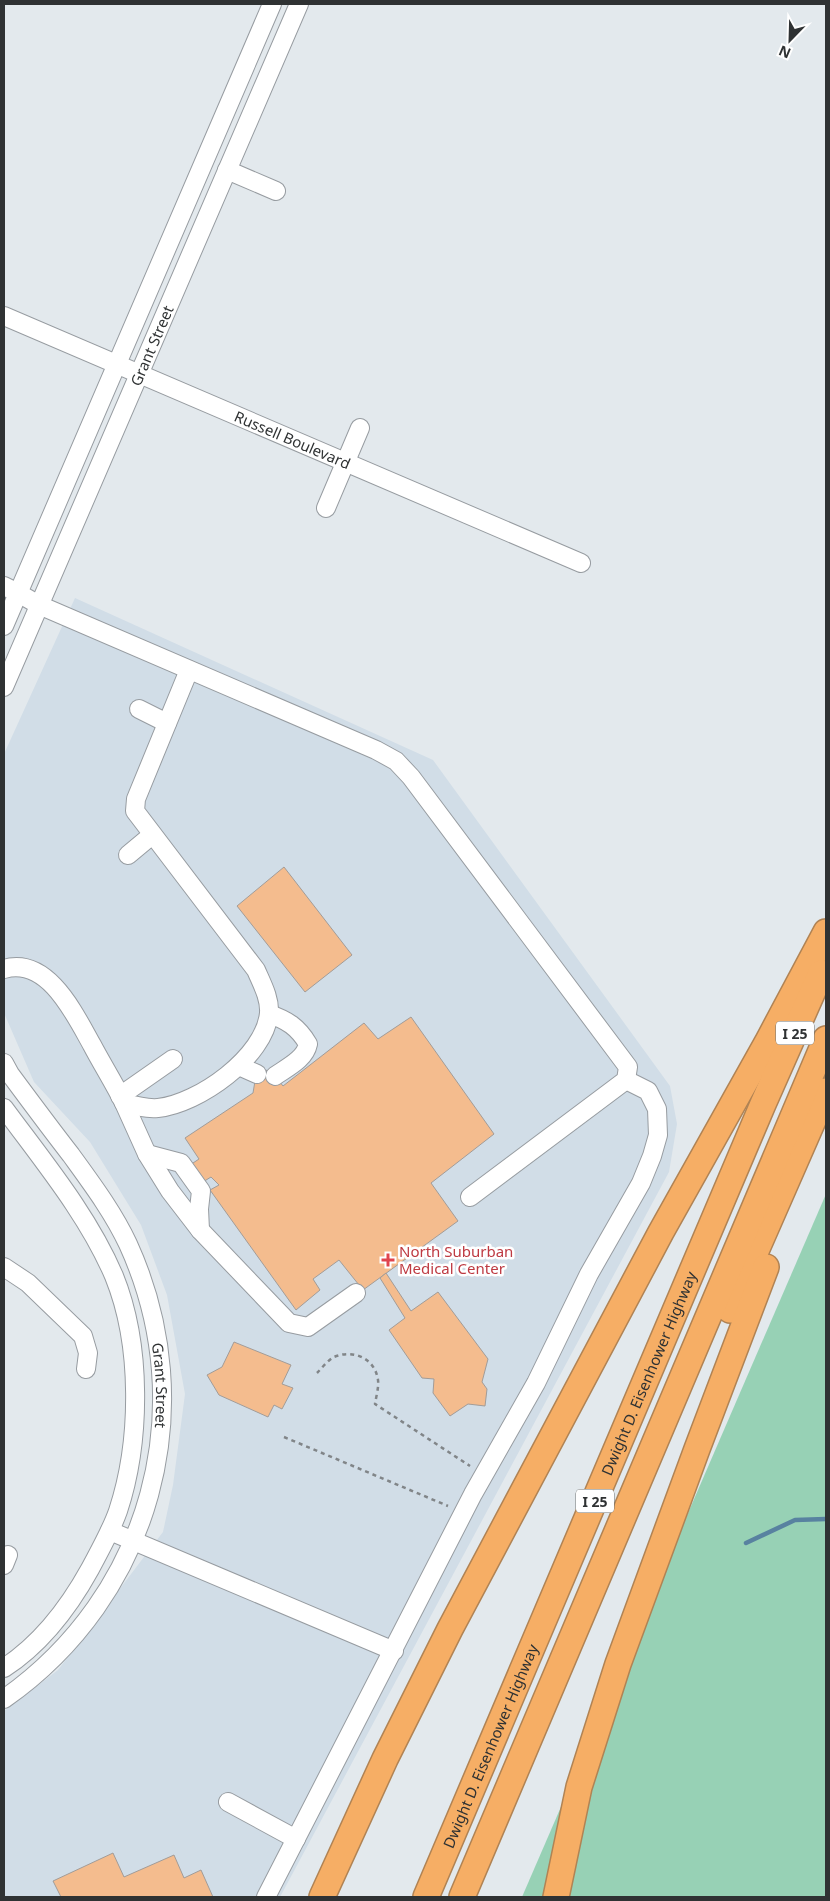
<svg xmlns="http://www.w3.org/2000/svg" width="830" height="1901" viewBox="0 0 830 1901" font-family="'Noto Sans',sans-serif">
<rect width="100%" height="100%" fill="#e3e9ed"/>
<polygon fill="#d1dde7" points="75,598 433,760 670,1086 677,1124 669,1172 280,1897 4,1897 4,1711 58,1670 163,1532 173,1485 185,1394 167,1295 141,1225 90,1142 34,1082 4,1013 4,754"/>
<polygon fill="#97d1b5" points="826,1194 826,1897 522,1897"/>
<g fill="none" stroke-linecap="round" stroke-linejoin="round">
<polyline stroke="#5882a0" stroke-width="4.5" points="746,1543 795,1520 826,1519"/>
</g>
<g fill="#f4bc8e" stroke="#a29c98">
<polygon points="284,867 352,955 305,992 237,906"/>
<polygon points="411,1017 494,1134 431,1183 458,1221 363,1290 339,1260 313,1279 320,1290 296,1310 210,1190 219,1185 211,1177 198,1185 184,1169 199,1159 185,1138 253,1093 257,1069 271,1071 283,1086 364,1023 378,1039"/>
<polygon points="386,1273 411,1311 438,1292 488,1359 482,1382 487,1389 485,1406 468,1404 450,1416 433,1393 434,1379 422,1378 389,1330 405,1318 380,1278"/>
<polygon points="234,1342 291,1365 282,1384 293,1388 282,1409 274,1405 268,1417 219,1395 207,1375 222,1367"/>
<polygon points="113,1853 124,1877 174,1855 184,1878 201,1870 213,1897 61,1897 53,1881"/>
</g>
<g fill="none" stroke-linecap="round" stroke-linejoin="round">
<defs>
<g id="minor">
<polyline points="227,170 276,191"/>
<path id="s1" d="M4 316 581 563"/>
<polyline points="326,508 360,428"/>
<polyline points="4,586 18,593 39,605 376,750 396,761 411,777 628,1067 626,1080 470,1197"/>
<polyline points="4,626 272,4"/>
<path id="s2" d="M4 687 299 4"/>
<polyline points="139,709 167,723"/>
<polyline points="128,855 152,835"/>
<path d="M4 969C48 956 75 1015 92 1045 102 1064 114 1083 124 1103 135 1106 146 1109 158 1108 198 1104 265 1057 269 1013 270 998 262 984 256 970L135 811 136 799 189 670"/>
<path d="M269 1014C287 1020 298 1027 308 1044 305 1059 288 1067 275 1076"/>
<path id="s3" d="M4 1063 10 1074C30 1101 50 1128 71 1155 92 1184 113 1212 128 1244 203 1408 151 1596 4 1699"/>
<polyline points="239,1066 257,1074"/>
<polyline points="120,1096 173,1059"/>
<polyline points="124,1103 147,1154 170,1191 200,1230 289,1323 308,1327 356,1293"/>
<path d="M4 1108C43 1161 88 1215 114 1276 142 1345 141 1441 118 1511 111 1531 100 1550 90 1569 69 1607 41 1644 4 1668"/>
<polyline points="147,1154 181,1163 201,1191 199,1209 200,1230"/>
<polyline points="4,1267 28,1283 83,1336 88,1353 86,1369"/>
<polyline points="110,1531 394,1651"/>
<polyline points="4,1565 8,1555"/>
<polyline points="228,1802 296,1839"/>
<polyline points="266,1897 473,1494 536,1383 589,1274 641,1183 652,1156 658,1135 657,1109 648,1091 626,1080"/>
</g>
<g id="highway">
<polyline points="730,1310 826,1091"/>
<polyline points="322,1897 385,1759 450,1629 661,1232 768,1041 826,932"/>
<path id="s4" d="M426 1897 763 1104 821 973"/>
<polyline points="462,1897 826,1039"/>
<polyline points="556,1897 579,1787 618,1664 697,1449 766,1267"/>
</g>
</defs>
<use href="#minor" stroke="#979ca1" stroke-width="20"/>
<use href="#highway" stroke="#b08354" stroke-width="28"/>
<g stroke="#818588" stroke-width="2.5" stroke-dasharray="4 4" stroke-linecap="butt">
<path d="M317 1373C322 1368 328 1360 334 1357 353 1349 375 1358 378 1380 379 1387 376 1397 375 1404L470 1466"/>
<polyline points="284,1437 448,1506"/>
</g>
<use href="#minor" stroke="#fff" stroke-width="18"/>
<use href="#highway" stroke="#f6ae65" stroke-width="25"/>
</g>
<path fill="#e0444e" stroke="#fff" stroke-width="2" d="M385.5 1252.5h5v5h5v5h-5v5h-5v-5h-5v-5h5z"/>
<g text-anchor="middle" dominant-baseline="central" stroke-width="5" stroke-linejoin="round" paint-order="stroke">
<g fill="#fff" stroke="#6d7070" stroke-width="1">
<rect x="776" y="1021.5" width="38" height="23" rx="4"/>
<rect x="576" y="1489.5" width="38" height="23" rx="4"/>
</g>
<g font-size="14" font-weight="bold" fill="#2f3233">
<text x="795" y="1033">I 25</text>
<text x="595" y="1501">I 25</text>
</g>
<g font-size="15" fill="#2f3233" stroke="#fff">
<text stroke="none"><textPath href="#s2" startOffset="372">Grant Street</textPath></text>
<text stroke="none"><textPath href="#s1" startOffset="314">Russell Boulevard</textPath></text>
<text stroke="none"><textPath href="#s4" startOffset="569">Dwight D. Eisenhower Highway</textPath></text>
<text stroke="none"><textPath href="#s3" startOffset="366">Grant Street</textPath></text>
<text stroke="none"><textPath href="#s4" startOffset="164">Dwight D. Eisenhower Highway</textPath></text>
</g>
<g font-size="15" fill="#be3a42" stroke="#fff" text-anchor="start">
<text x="399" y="1251">North Suburban<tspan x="399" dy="17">Medical Center</tspan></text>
</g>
</g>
<rect width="830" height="1901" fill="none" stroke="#2f3233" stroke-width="10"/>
<g transform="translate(790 40) rotate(203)" stroke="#ffffff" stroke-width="4" paint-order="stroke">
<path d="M0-4L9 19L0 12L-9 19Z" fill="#2f3233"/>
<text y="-8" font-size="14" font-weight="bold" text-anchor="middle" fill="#2f3233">N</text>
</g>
</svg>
